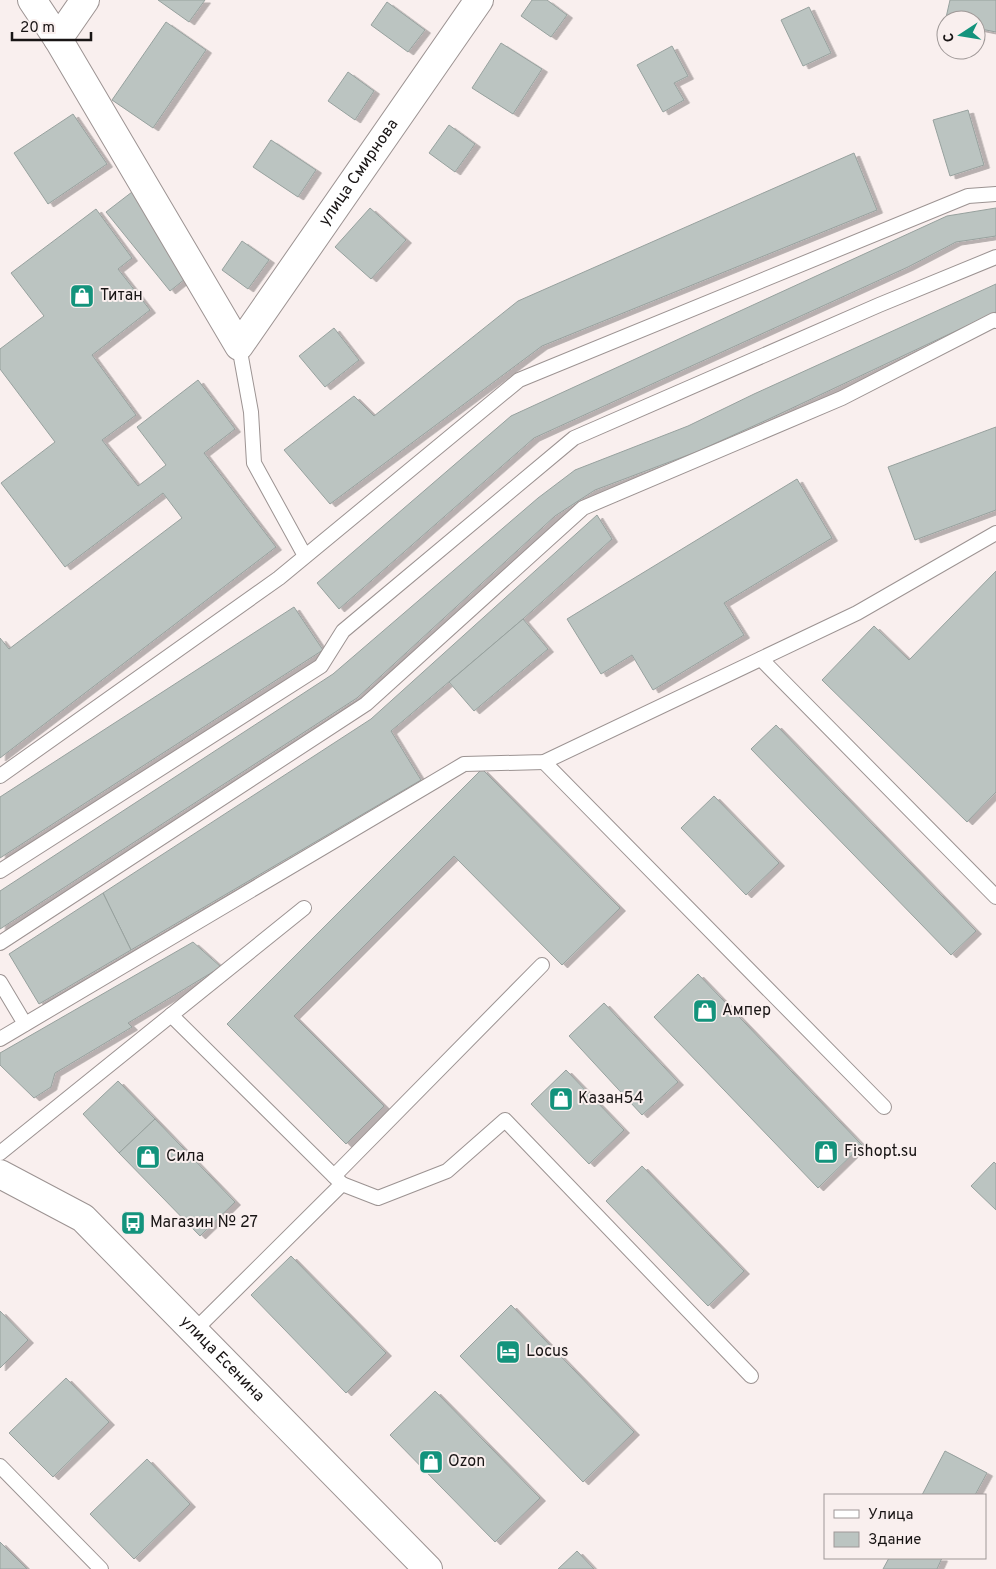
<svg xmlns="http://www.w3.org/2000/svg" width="996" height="1569" viewBox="0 0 996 1569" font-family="Overpass,sans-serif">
<defs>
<filter id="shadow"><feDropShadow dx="5.5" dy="3" stdDeviation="0" flood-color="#0004"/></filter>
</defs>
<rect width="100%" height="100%" fill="#f9efee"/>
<g fill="#bbc4c1" stroke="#97a19e" filter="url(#shadow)">
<polygon points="158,0 205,0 189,22"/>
<polygon points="532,0 547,0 567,15 551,37 521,16"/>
<polygon points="950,0 996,0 996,32 976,28 976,20 946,20 945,22"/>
<polygon points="387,2 425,30 408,52 371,25"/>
<polygon points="809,7 831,53 803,66 781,20"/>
<polygon points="166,22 206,50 153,128 112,100"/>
<polygon points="501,43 542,69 513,114 472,88"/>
<polygon points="672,46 688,76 674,83 684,100 663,112 637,65"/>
<polygon points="348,72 374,91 355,120 328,101"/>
<polygon points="968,110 984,165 950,176 933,120"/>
<polygon points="73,114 107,164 48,204 14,153"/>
<polygon points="449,125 475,144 455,172 429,153"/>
<polygon points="271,140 316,170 298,197 253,167"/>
<polygon points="854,153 877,210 542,346 330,504 284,450 354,396 374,416 518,301"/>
<polygon points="132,192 195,271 170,291 106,212"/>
<polygon points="370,208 406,240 371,279 335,247"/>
<polygon points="996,208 996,236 956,242 908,267 534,438 339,609 317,583 511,416 947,216"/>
<polygon points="96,209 132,258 118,269 150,310 92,355 136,415 102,440 138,486 166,465 137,427 198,380 235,429 204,453 276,547 0,758 0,638 9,649 182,518 163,493 65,567 1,483 55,442 0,369 0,349 44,316 11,273"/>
<polygon points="242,241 269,260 248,289 222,270"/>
<polygon points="996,284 996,312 769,419 696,452 595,490 555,516 357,698 0,929 0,891 333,674 538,498 575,470 688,426 754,394"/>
<polygon points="334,328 359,360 325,387 299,356"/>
<polygon points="996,427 996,510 915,540 888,467"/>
<polygon points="797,479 832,538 724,603 744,635 653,690 632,655 601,674 567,619"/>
<polygon points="597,515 612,539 523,619 391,731 421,780 131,950 103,893 371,719"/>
<polygon points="996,571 996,792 967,822 822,680 874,626 909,660"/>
<polygon points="294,607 323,650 0,858 0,797"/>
<polygon points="523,619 548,649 474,711 449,682"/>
<polygon points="776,725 976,931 951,955 751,749"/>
<polygon points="482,769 620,908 562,965 454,856 294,1016 384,1106 346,1144 227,1024"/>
<polygon points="714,796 779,863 746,895 681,828"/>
<polygon points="103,893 131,950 39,1004 9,954"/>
<polygon points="193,942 221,967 128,1023 132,1027 55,1073 51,1087 34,1098 0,1065 0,1053"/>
<polygon points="698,974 862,1145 818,1188 654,1017"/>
<polygon points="604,1003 678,1082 642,1115 569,1036"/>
<polygon points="566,1070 624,1130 589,1164 531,1104"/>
<polygon points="118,1081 155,1119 119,1153 83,1114"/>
<polygon points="155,1119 235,1202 200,1236 119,1153"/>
<polygon points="994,1162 996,1164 996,1210 971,1186"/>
<polygon points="642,1166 744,1271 708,1306 606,1201"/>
<polygon points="291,1256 386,1353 346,1393 251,1295"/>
<polygon points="511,1305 634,1432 583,1482 460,1356"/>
<polygon points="0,1311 28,1340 0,1368"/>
<polygon points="66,1378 109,1422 53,1477 9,1433"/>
<polygon points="435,1391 540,1498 495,1542 390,1435"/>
<polygon points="945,1451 987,1473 975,1495 922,1495"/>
<polygon points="147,1459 190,1504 134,1559 90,1514"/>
<polygon points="0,1542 27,1569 0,1569"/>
<polygon points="577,1551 594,1569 558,1569"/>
<polygon points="889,1558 942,1558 937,1569 883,1569"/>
</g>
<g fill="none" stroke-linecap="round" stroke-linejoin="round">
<defs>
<g id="service">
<polyline points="239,346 251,412 254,463 305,556"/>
<polyline points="761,659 996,897"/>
<polyline points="544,762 884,1107"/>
<polyline points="0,776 279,578 519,380 968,196 996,194"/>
<polyline points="0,871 321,666 343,631 574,438 879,305 996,257"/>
<polyline points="0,943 366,704 583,508 842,398 994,320 996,321"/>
<polyline points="0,982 25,1024"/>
<polyline points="171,1015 342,1184 194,1331"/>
<polyline points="0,1039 464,764 544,762 857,613 996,533"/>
<polyline points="0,1153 304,908"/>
<polyline points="334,1176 542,965"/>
<polyline points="342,1184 378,1198 447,1171 505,1120 751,1376"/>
<polyline points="0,1466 101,1569"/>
</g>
<g id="minor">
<path id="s1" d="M32 0 58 39 239 346 479 0"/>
<polyline points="58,39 85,0"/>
</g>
<g id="tertiary">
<path id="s2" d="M0 1174 83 1218 428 1569"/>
</g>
</defs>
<use href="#service" stroke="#9c9392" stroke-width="16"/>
<use href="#minor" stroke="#9c9392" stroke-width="30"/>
<use href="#tertiary" stroke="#9c9392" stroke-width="30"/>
<use href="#service" stroke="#fff" stroke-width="14"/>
<use href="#minor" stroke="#fff" stroke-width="28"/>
<use href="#tertiary" stroke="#fff" stroke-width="28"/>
</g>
<defs>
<symbol id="shop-square" viewBox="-11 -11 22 22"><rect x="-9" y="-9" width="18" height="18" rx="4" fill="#13937c" stroke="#f9efee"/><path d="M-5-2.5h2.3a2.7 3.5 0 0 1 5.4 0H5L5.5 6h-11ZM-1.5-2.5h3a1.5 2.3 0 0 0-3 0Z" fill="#fff"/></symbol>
<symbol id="bus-square" viewBox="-11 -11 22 22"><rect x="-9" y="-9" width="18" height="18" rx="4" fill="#13937c" stroke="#f9efee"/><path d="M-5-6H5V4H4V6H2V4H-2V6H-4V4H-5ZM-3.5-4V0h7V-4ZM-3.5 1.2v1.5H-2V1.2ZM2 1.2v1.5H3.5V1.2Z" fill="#fff"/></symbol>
<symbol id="hotel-square" viewBox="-11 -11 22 22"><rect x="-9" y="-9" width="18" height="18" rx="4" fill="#13937c" stroke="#f9efee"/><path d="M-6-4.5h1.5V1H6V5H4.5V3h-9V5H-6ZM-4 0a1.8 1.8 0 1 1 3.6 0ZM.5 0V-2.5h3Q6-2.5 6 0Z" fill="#fff"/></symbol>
</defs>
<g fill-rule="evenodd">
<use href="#shop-square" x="68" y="282" width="28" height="28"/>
<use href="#shop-square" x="691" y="997" width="28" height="28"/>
<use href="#shop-square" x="547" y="1085" width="28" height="28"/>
<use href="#shop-square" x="812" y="1138" width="28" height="28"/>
<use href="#shop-square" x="134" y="1143" width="28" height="28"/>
<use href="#bus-square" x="119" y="1209" width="28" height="28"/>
<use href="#hotel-square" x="494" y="1338" width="28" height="28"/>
<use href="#shop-square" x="417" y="1448" width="28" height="28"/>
</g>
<g text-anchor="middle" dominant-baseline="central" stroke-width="4" stroke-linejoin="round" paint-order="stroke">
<g font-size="16" fill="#191515" stroke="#f9efee">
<text stroke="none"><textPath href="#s1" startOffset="614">улица Смирнова</textPath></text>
<text stroke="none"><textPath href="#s2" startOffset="292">улица Есенина</textPath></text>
</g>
<g font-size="16" fill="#191515" stroke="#f9efee" text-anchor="start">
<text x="100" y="296">Титан</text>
<text x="722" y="1011">Ампер</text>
<text x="578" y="1099">Казан54</text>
<text x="844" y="1152">Fishopt.su</text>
<text x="166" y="1157">Сила</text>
<text x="150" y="1223">Магазин № 27</text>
<text x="526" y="1352">Locus</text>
<text x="448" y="1462">Ozon</text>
</g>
</g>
<rect x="824" y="1494" width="162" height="65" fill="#f9efee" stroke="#9f9897"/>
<rect x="834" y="1510" width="25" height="8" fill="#ffffff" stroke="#9f9897"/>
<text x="868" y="1519" font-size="15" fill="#191515">Улица</text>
<rect x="834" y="1532" width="25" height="15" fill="#bbc4c1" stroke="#9f9897"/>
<text x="868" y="1544" font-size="15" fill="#191515">Здание</text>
<g transform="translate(961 35) rotate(258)"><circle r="24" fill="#f9efee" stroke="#9f9897"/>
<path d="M0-4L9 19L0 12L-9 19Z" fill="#13937c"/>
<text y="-8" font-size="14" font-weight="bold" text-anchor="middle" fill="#191515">С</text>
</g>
<path d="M12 32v8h79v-8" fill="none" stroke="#191515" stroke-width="2.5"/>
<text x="20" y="32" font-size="15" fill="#191515" stroke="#f9efee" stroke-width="4" paint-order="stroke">20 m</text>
</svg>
